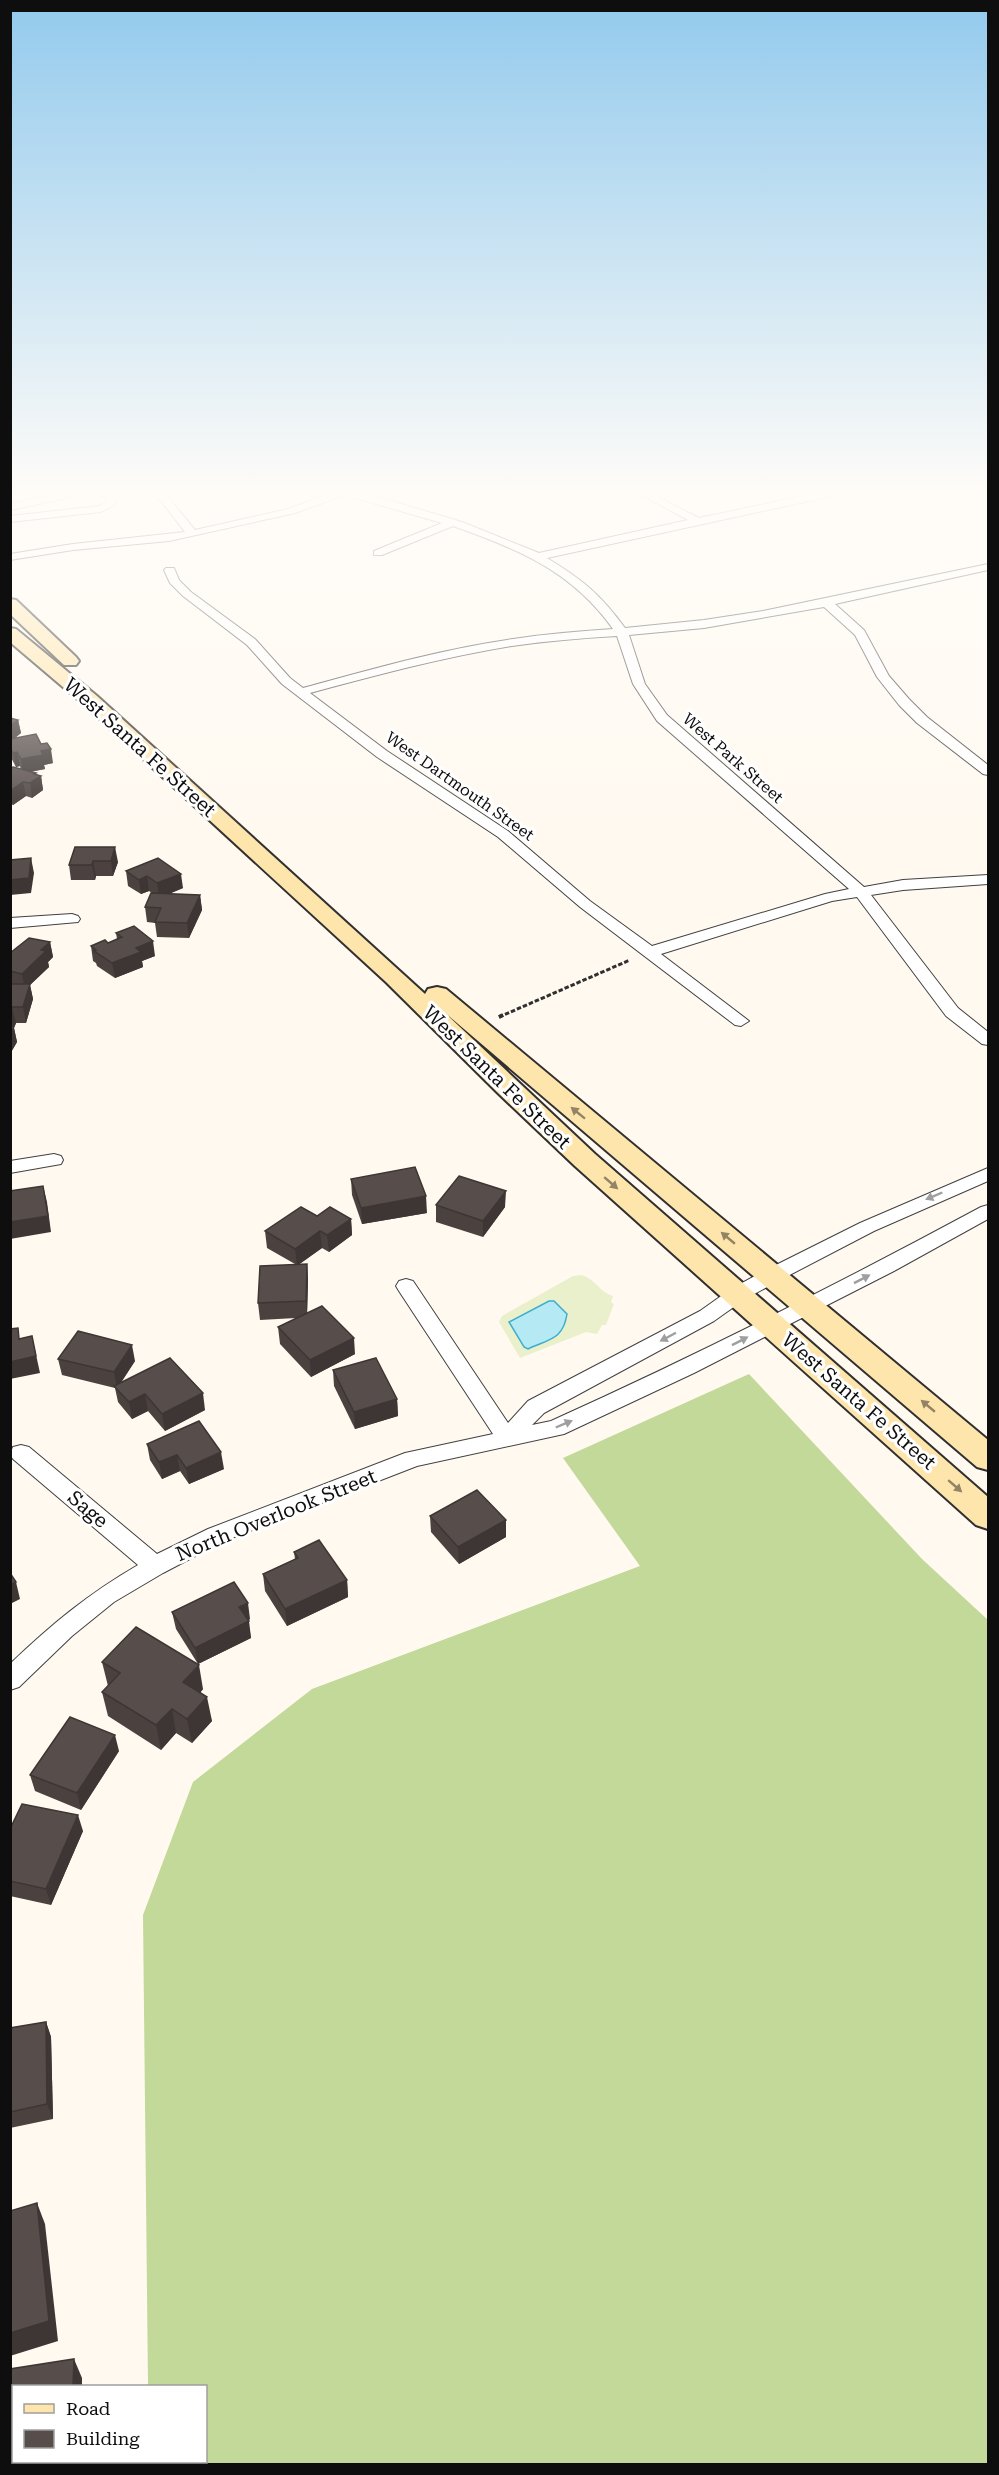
<svg xmlns="http://www.w3.org/2000/svg" width="999" height="2475" viewBox="0 0 999 2475" font-family="'Roboto Serif',serif">
<rect width="100%" height="100%" fill="#fff9f0"/>
<polygon fill="#c2d999" points="749,1374 922,1559 988,1620 988,2464 149,2464 149,2462 206,2462 206,2386 148,2386 143,1915 193,1782 312,1689 640,1566 563,1458"/>
<path fill="#eaf0cb" d="M581 1275C595 1278 599 1292 613 1296L611 1302 614 1304 606 1325H602L597 1334 586 1332 520 1358 499 1322 502 1316 573 1276Z"/>
<path fill="#b5eaf5" stroke="#3daecb" stroke-width="1.5" d="M549 1301H554L567 1314C563 1340 549 1339 528 1349L524 1347 509 1322Z"/>
<g fill="none" stroke-linecap="round" stroke-linejoin="round">
<defs>
<g id="lane">
<polyline points="10,507 88,490"/>
<polyline points="10,519 100,509 113,502 101,490"/>
</g>
<g id="street">
<path d="M149 490H161L164 492 195 530 288 509 339 490H354L462 522 539 553 688 520 632 490H645L699 518 831 490H851L846 493 547 558C582 579 601 595 625 628L704 620 763 611 988 564V570L835 604 864 630 889 676 909 699 927 717 988 765V775L983 774 917 723 899 705 877 677 855 635 824 607 704 628 629 635 645 684 667 715 864 887 903 880 988 875V884L903 890 871 895 958 1008 988 1032V1045L982 1044 946 1016 857 897 832 901 661 954 749 1021 741 1026 735 1025 580 907 498 837 377 757 282 684 247 645 183 596 170 583 164 570 166 568H174L179 580 191 592 255 639 290 678 303 688C372 669 442 649 513 639 546 634 580 631 613 629 572 571 518 549 453 526L382 555H374V551L442 523 345 495 295 513 169 541 73 550 10 560V554L73 544 185 532 162 502ZM617 636 633 684 657 721 849 889 825 894 652 946 590 901 508 831 387 751 310 693C377 675 444 657 512 646 547 641 582 638 617 636Z"/>
<polygon points="72,914 78,916 80,919 78,922 10,928 10,918"/>
<polygon points="54,1154 61,1156 63,1160 61,1164 10,1173 10,1161"/>
<path d="M988 1168V1181L874 1231 780 1280 745 1299 714 1321 544 1413 532 1425 551 1421C697 1355 840 1283 981 1207L988 1205V1219L894 1271 694 1373 564 1434 417 1466 224 1541 163 1573 114 1602 72 1636 19 1687 10 1690V1664C52 1624 88 1594 138 1565L13 1459 10 1454 13 1447 21 1445 29 1447 157 1554 208 1529 405 1453 493 1434 399 1291 396 1286 399 1281 406 1279 413 1281 508 1423 528 1401 700 1311 731 1289 766 1270 860 1223Z"/>
</g>
<g id="secondary">
<polygon points="10,599 16,600 76,657 79,661 76,665 64,665 10,614"/>
<polygon points="10,628 16,629 97,696 425,994 428,989 437,987 446,989 988,1440 988,1470 977,1467 444,1012 595,1154 988,1497 988,1529 976,1525 575,1166 498,1093 386,982 83,704 10,642"/>
</g>
</defs>
<use href="#lane" stroke="#414141" stroke-width="8"/>
<use href="#street" stroke="#414141" stroke-width="2"/>
<use href="#secondary" stroke="#303030" stroke-width="4"/>
<polyline stroke="#303030" stroke-width="3" stroke-dasharray="4.5 2" stroke-linecap="butt" points="499,1017 630,960"/>
<polyline stroke="#303030" stroke-width="4" stroke-dasharray="6 3" stroke-linecap="butt" points="499,1017 503,1015"/>
<use href="#lane" stroke="#fff" stroke-width="6"/>
<use href="#street" fill="#fff" fill-rule="evenodd"/>
<use href="#secondary" fill="#fee5ac" fill-rule="evenodd"/>
</g>
<g fill="#4b4240">
<polygon points="10,718 18,720 21,733 15,738 41,744 53,763 44,765 45,769 30,772 41,776 43,790 32,798 26,796 13,805 10,804 10,769 21,770 20,766 16,767 10,756"/>
<polygon points="75,847 118,862 113,876 96,876 95,880 71,880 69,865"/>
<polygon points="158,858 183,888 169,894 200,895 202,910 189,938 157,937 155,923 147,922 145,907 152,893 149,891 141,894 128,886 126,871"/>
<polygon points="116,933 155,956 142,961 143,967 115,978 97,966 96,963 93,961 91,946 108,943 117,939"/>
<polygon points="50,942 53,957 48,962 49,967 30,985 33,999 26,1023 16,1023 14,1028 17,1042 10,1054 10,953"/>
<polygon points="351,1179 427,1213 362,1224 352,1195"/>
<polygon points="436,1205 505,1207 483,1237 436,1222"/>
<polygon points="317,1216 351,1219 352,1235 329,1252 322,1248 299,1264 307,1264 308,1280 307,1313 355,1354 311,1377 280,1344 278,1327 296,1318 260,1320 258,1303 295,1264 267,1248 265,1231"/>
<polygon points="58,1359 135,1361 121,1382 205,1410 165,1431 148,1411 132,1419 118,1402 115,1388 62,1375"/>
<polygon points="333,1370 397,1399 398,1416 355,1429 334,1386"/>
<polygon points="147,1444 224,1469 189,1484 180,1471 162,1479 150,1460"/>
<polygon points="430,1516 506,1520 506,1537 459,1564 431,1532"/>
<polygon points="294,1552 347,1580 348,1597 287,1626 265,1591 263,1574 295,1559"/>
<polygon points="172,1612 250,1619 248,1620 251,1638 198,1664 176,1629"/>
<polygon points="102,1662 203,1689 200,1693 212,1721 192,1743 176,1733 161,1750 108,1716 102,1692 108,1686"/>
<polygon points="119,1751 81,1810 35,1791 30,1775"/>
<polygon points="10,1829 83,1831 51,1905 10,1896"/>
<polygon points="46,2022 51,2037 53,2119 10,2128 10,2028"/>
</g>
<g fill="#3d3634">
<polygon points="18,720 21,733 10,742 10,726"/>
<polygon points="51,749 53,763 44,765 45,769 23,773 21,759 41,751"/>
<polygon points="17,752 20,766 16,767 13,753"/>
<polygon points="36,773 37,779 41,776 43,790 32,798 30,783 34,774"/>
<polygon points="23,782 26,796 13,805 10,791"/>
<polygon points="115,847 118,862 113,876 111,861"/>
<polygon points="31,858 34,873 31,893 10,895 10,880"/>
<polygon points="93,861 96,876 95,880 92,865"/>
<polygon points="181,874 183,888 159,898 157,883"/>
<polygon points="147,876 149,891 141,894 139,880"/>
<polygon points="200,895 202,910 189,938 187,923"/>
<polygon points="153,941 155,956 142,961 143,967 115,978 112,963 136,948"/>
<polygon points="50,942 53,957 48,962 49,967 30,985 33,999 26,1023 23,1007 25,990 22,974 41,950"/>
<polygon points="12,1007 16,1023 14,1028 17,1042 10,1054 10,1032 13,1028 10,1013"/>
<polygon points="43,1186 47,1202 51,1232 10,1239 10,1222"/>
<polygon points="506,1191 505,1207 483,1237 483,1221"/>
<polygon points="426,1196 427,1213 362,1224 361,1208"/>
<polygon points="351,1219 352,1235 329,1252 327,1235"/>
<polygon points="320,1231 322,1248 297,1266 295,1249"/>
<polygon points="307,1264 308,1280 307,1318 306,1301"/>
<polygon points="32,1336 40,1373 10,1379 10,1362"/>
<polygon points="354,1338 355,1354 311,1377 310,1360"/>
<polygon points="132,1345 135,1361 117,1389 114,1372"/>
<polygon points="203,1393 205,1410 165,1431 162,1414"/>
<polygon points="145,1394 148,1411 132,1419 129,1402"/>
<polygon points="397,1399 398,1416 355,1429 354,1412"/>
<polygon points="221,1452 224,1469 189,1484 186,1468"/>
<polygon points="177,1455 180,1471 162,1479 159,1462"/>
<polygon points="506,1520 506,1537 459,1564 458,1547"/>
<polygon points="347,1580 348,1597 287,1626 285,1609"/>
<polygon points="16,1582 20,1599 10,1604 10,1585"/>
<polygon points="248,1603 250,1619 242,1624 239,1607"/>
<polygon points="249,1621 251,1638 198,1664 195,1648"/>
<polygon points="199,1665 203,1689 188,1706 183,1682"/>
<polygon points="207,1697 212,1721 192,1743 187,1719"/>
<polygon points="172,1709 176,1733 161,1750 156,1725"/>
<polygon points="115,1735 119,1751 81,1810 77,1793"/>
<polygon points="78,1815 83,1831 51,1905 46,1889"/>
<polygon points="46,2022 51,2037 53,2119 47,2104"/>
<polygon points="37,2203 45,2224 58,2341 10,2356 10,2333"/>
<polygon points="74,2359 82,2378 82,2386 73,2386"/>
<rect x="91" y="2462" width="9" height="2"/>
</g>
<g fill="#574d4b" stroke="#3d3634" stroke-width="1.5">
<polygon points="10,718 18,720 10,726"/>
<polygon points="36,734 41,744 47,743 51,749 41,751 43,755 21,759 17,752 13,753 10,748 10,739"/>
<polygon points="13,767 36,773 34,774 41,776 30,783 23,782 10,791 10,769"/>
<polygon points="75,847 115,847 111,861 93,861 92,865 69,865"/>
<polygon points="31,858 29,878 10,880 10,860"/>
<polygon points="158,858 181,874 157,883 147,876 139,880 126,871"/>
<polygon points="151,893 200,895 187,923 155,922 161,908 145,907"/>
<polygon points="134,926 153,941 136,948 141,952 112,963 94,951 96,950 91,946 105,940 108,943 122,937 116,933"/>
<polygon points="29,938 50,942 41,950 46,951 22,974 10,971 10,953"/>
<polygon points="10,984 30,984 23,1007 12,1007 10,1013"/>
<polygon points="415,1167 426,1196 361,1208 351,1179"/>
<polygon points="459,1176 506,1191 483,1221 436,1205"/>
<polygon points="43,1186 48,1216 10,1222 10,1191"/>
<polygon points="301,1207 317,1216 330,1207 351,1219 327,1235 320,1231 295,1249 265,1231"/>
<polygon points="307,1264 306,1301 258,1303 260,1266"/>
<polygon points="322,1306 354,1338 310,1360 278,1327"/>
<polygon points="18,1328 19,1339 32,1336 36,1356 10,1362 10,1329"/>
<polygon points="78,1331 132,1345 114,1372 58,1359"/>
<polygon points="170,1358 203,1393 162,1414 145,1394 129,1402 114,1386"/>
<polygon points="376,1358 397,1399 354,1412 333,1370"/>
<polygon points="199,1421 221,1452 186,1468 177,1455 159,1462 147,1444"/>
<polygon points="477,1490 506,1520 458,1547 430,1516"/>
<polygon points="319,1540 347,1580 285,1609 263,1574 298,1558 294,1552"/>
<polygon points="10,1573 16,1582 10,1585"/>
<polygon points="234,1582 248,1603 239,1607 249,1621 195,1648 172,1612"/>
<polygon points="136,1627 199,1665 183,1682 207,1697 187,1719 172,1709 156,1725 102,1692 120,1673 102,1662"/>
<polygon points="70,1717 115,1735 77,1793 30,1775"/>
<polygon points="22,1804 78,1815 46,1889 10,1881 10,1829"/>
<polygon points="46,2022 47,2104 10,2112 10,2028"/>
<polygon points="37,2203 49,2321 10,2333 10,2211"/>
<polygon points="74,2359 73,2386 14,2386 14,2462 91,2462 91,2464 10,2464 10,2369"/>
</g>
<defs><path id="oneway-solid" d="M-6-.8H1V-3.2L6.5 0L1 3.2V.8H-6Z" transform="scale(1.5)"/></defs>
<g fill="#928465">
<use href="#oneway-solid" transform="translate(578 1113) rotate(-141)"/>
<use href="#oneway-solid" transform="translate(611 1183) rotate(41)"/>
<use href="#oneway-solid" transform="translate(728 1238) rotate(-140)"/>
<use href="#oneway-solid" transform="translate(928 1406) rotate(-140)"/>
<use href="#oneway-solid" transform="translate(955 1486) rotate(41)"/>
</g>
<g fill="#9f9f9f">
<use href="#oneway-solid" transform="translate(934 1196) rotate(157)"/>
<use href="#oneway-solid" transform="translate(862 1279) rotate(-27)"/>
<use href="#oneway-solid" transform="translate(668 1337) rotate(152)"/>
<use href="#oneway-solid" transform="translate(740 1341) rotate(-27)"/>
<use href="#oneway-solid" transform="translate(564 1424) rotate(-23)"/>
</g>
<linearGradient id="sky" x2="0" y2="1"><stop stop-color="#93caed"/><stop offset="0.59" stop-color="#fffcf8"/><stop offset="1" stop-color="#fffcf8" stop-opacity="0"/></linearGradient>
<rect width="999" height="837" fill="url(#sky)"/>
<g text-anchor="middle" dominant-baseline="central" stroke-width="6" stroke-linejoin="round" paint-order="stroke">
<g font-size="16" fill="#0e0e0e" stroke="#fff">
<text transform="translate(733 758) rotate(41)">West Park Street</text>
<text transform="translate(460 786) rotate(35)">West Dartmouth Street</text>
</g>
<g font-size="20" fill="#0e0e0e" stroke="#fff">
<text transform="translate(140 747) rotate(42)">West Santa Fe Street</text>
<text transform="translate(497 1077) rotate(44)">West Santa Fe Street</text>
<text transform="translate(859 1401) rotate(41)">West Santa Fe Street</text>
<text transform="translate(88 1509) rotate(40)">Sage</text>
<text transform="translate(276 1515) rotate(-22)">North Overlook Street</text>
</g>
</g>
<rect width="999" height="2475" fill="none" stroke="#0e0e0e" stroke-width="24"/>
<rect x="12" y="2385" width="195" height="78" fill="#ffffff" stroke="#9f9f9f" stroke-width="1.5"/>
<rect x="24" y="2404" width="30" height="9" fill="#fee5ac" stroke="#9f9f9f" stroke-width="1.5"/>
<text x="66" y="2415" font-size="18" fill="#0e0e0e">Road</text>
<rect x="24" y="2430" width="30" height="18" fill="#574d4b" stroke="#9f9f9f" stroke-width="1.5"/>
<text x="66" y="2445" font-size="18" fill="#0e0e0e">Building</text>
</svg>
